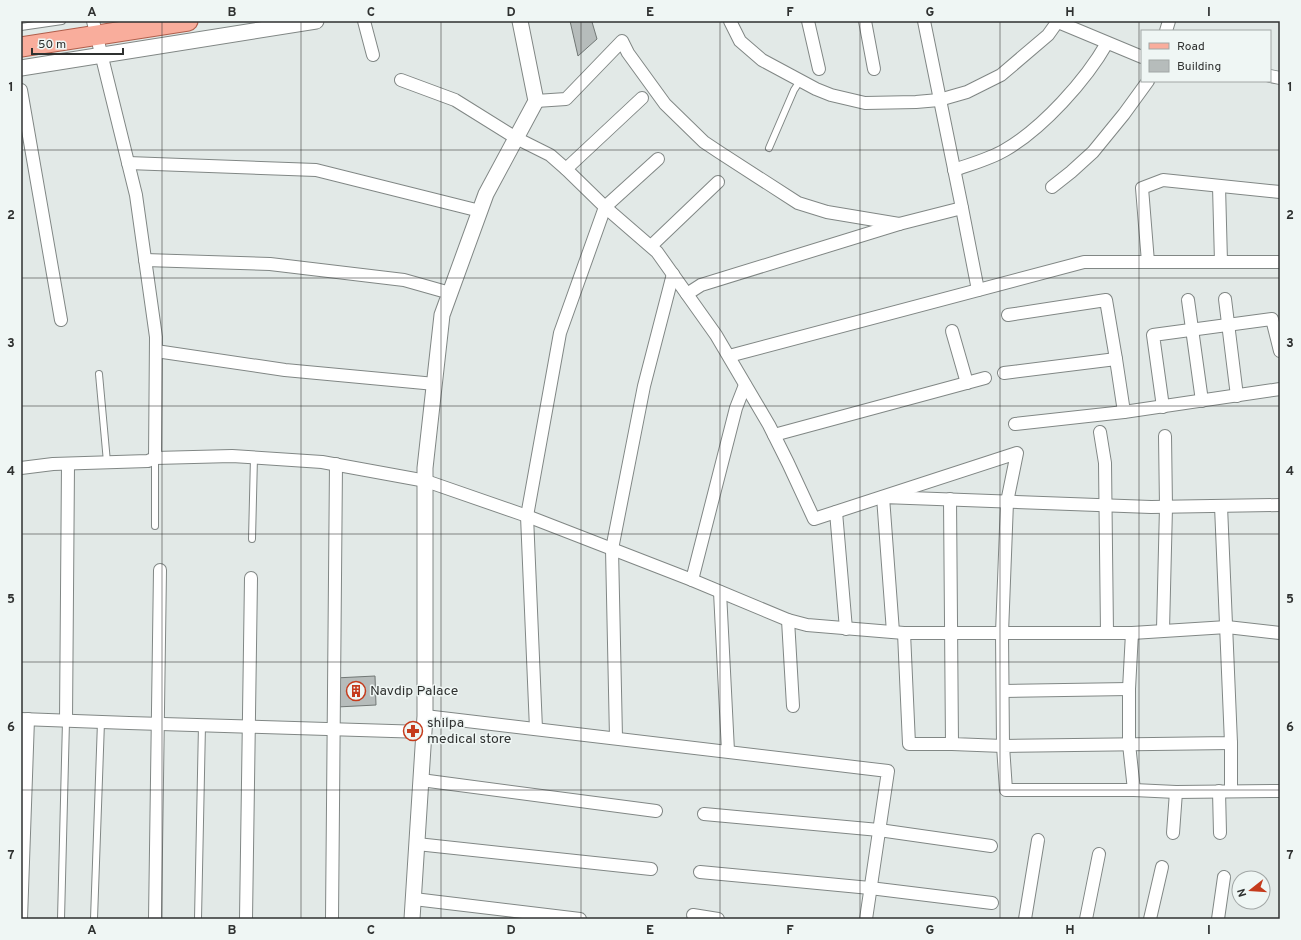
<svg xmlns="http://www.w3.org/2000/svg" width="1301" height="940" viewBox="0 0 1301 940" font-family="Overpass,sans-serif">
<rect width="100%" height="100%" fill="#e2e9e7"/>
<g fill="#b6bcbb" stroke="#717775">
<polygon points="570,21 595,21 592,22 597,39 578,56"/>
<polygon points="375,676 376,705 337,707 335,678"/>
</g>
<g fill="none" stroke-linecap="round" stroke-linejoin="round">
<defs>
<g id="service">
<polyline points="21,27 62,21"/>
<polyline points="769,148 794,90 800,81"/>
<polyline points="99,374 107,462"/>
<polyline points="155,526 155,458"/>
<polyline points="252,539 254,457"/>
<polyline points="61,919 66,721"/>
<polyline points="94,919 101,722"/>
<polyline points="198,919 202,725"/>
</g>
<g id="minor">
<polyline points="93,21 136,195 156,337 155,458 232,456 322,462 426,481 527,516 692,580 736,408 745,385"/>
<polyline points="364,21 373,55"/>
<polyline points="730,21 740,41 762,60 816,89 831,95 865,103 916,102 939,100 967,92 1001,75 1048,35 1058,21"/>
<polyline points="808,21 819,69"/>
<polyline points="865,21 874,69"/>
<polyline points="924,21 962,208 978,290"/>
<polyline points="1058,22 1142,57"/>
<polyline points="1166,31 1169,21"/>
<polyline points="1270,76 1280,78"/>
<polyline points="401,80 455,100 516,138 550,155 566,169 605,207 657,252 716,335 769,425 788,463 814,519 1017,453 1007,502 1002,633 1003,746 952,744 950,499"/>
<polyline points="21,90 61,320"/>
<polyline points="536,101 566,99 622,41 628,53 665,104 704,142 719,152 798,203 827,212 899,224"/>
<polyline points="128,163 316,170 480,211"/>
<polyline points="566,169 642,98"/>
<path d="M954 170C971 164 990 159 1005 150 1043 128 1086 80 1107 43"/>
<polyline points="1219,186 1221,262"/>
<polyline points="1052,187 1071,172 1093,152 1124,114 1148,81"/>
<polyline points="651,246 718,182"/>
<polyline points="145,260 270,264 404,280 450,293"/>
<polyline points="1148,262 1142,188 1163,180 1280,192"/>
<polyline points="687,294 701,285 899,224 962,208"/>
<polyline points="1225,299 1237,396"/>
<polyline points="1188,300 1202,401"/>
<polyline points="1008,315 1106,300 1116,359"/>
<polyline points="952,331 967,383"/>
<polyline points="156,351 285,370 435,384"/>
<polyline points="729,356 1084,262 1280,262"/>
<polyline points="1004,373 1116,359 1124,412"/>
<polyline points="1163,407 1153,335 1272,319 1280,351"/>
<polyline points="1015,424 1124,412 1280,389"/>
<polyline points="1100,432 1105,463 1107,633"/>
<polyline points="774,435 985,378"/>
<polyline points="21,468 53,464 148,461 155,458"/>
<polyline points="1221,506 1231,743 1003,746 1006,790 1134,790 1176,792 1280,791"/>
<polyline points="836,512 846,629"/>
<polyline points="692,580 788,620 807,625 904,633 1132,633 1227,627 1280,633"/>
<polyline points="720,592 728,751"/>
<polyline points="788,620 793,706"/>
<polyline points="1163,630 1166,507 1165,436"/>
<polyline points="893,632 883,497 1151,507 1280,505"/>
<polyline points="904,633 909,744 952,744"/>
<polyline points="1132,633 1129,689 1129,744 1134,790"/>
<polyline points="1003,691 1129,689"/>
<polyline points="425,716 888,771 866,919"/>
<polyline points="21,719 129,723 424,732"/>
<polyline points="66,721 68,464"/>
<polyline points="536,729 527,516 560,333 605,207 658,159"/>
<polyline points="616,738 612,549 644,386 673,274"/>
<polyline points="1231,743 1231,790"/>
<polyline points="421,780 656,811"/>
<polyline points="1219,791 1220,833"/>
<polyline points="704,814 879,830 991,846"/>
<polyline points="1173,833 1176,792"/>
<polyline points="417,844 651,869"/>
<polyline points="700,872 870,888 992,903"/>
<polyline points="414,899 580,919"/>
<polyline points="693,915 718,919"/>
<polyline points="21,919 28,719"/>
<polyline points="155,919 160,570"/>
<polyline points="246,919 251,578"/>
<polyline points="332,919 336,464"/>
<polyline points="1025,919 1038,840"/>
<polyline points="1086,919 1099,854"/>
<polyline points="1150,919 1162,867"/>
<polyline points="1218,919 1224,877"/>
</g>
<g id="tertiary">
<polyline points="21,68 316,21"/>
<polyline points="412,919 425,716 425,468 442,315 486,194 536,101 520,21"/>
</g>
<polyline id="primary" points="21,47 188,21"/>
</defs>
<use href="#service" stroke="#818785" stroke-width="8"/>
<use href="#minor" stroke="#818785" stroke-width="14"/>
<use href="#tertiary" stroke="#818785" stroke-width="17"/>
<use href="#primary" stroke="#b05e4b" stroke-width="21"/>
<use href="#service" stroke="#fff" stroke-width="6"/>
<use href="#minor" stroke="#fff" stroke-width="12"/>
<use href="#tertiary" stroke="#fff" stroke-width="15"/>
<use href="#primary" stroke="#f9ad9c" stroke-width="19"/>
</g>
<path fill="none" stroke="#2f3130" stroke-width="1" stroke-opacity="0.55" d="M162 21V919M301 21V919M441 21V919M581 21V919M720 21V919M860 21V919M1000 21V919M1139 21V919M21 150H1280M21 278H1280M21 406H1280M21 534H1280M21 662H1280M21 790H1280"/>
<defs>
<symbol id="building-ring" viewBox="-11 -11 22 22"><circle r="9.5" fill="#eff6f4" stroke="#c53b1c" stroke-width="1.5"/><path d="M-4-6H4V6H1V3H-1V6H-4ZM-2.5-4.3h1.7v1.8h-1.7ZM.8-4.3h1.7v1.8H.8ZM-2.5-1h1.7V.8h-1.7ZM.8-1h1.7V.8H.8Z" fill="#c53b1c"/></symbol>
<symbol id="pharmacy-ring" viewBox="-11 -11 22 22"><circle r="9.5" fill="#eff6f4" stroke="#c53b1c" stroke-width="1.5"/><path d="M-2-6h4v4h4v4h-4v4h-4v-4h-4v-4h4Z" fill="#c53b1c"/></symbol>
</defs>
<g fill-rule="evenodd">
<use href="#building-ring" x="345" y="680" width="22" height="22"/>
<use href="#pharmacy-ring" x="402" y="720" width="22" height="22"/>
</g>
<g text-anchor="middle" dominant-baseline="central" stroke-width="3" stroke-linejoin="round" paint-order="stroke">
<g font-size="14" fill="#2f3130" stroke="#eff6f4" text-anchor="start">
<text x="370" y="691">Navdip Palace</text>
<text x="427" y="723">shilpa<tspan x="427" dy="16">medical store</tspan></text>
</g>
</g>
<rect width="1301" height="940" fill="none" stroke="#eff6f4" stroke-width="44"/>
<rect x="1141" y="30" width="130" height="52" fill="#eff6f4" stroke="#a2a7a6"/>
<rect x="1149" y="43" width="20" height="6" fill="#f9ad9c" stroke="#a2a7a6"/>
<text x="1177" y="50" font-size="12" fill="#2f3130">Road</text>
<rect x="1149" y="60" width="20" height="12" fill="#b6bcbb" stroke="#a2a7a6"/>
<text x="1177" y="70" font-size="12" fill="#2f3130">Building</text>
<g transform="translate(1251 890) rotate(253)"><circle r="19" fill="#eff6f4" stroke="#a2a7a6"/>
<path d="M0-3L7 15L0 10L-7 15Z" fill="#c53b1c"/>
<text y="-6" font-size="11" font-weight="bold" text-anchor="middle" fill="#2f3130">N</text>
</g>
<path d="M32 48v6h91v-6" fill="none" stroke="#2f3130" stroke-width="2"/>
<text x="38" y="48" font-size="12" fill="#2f3130" stroke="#eff6f4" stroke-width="3" paint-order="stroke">50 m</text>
<rect x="22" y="22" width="1257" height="896" fill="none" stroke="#2f3130" stroke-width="1.5"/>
<g font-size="13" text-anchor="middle" font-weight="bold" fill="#2f3130">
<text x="92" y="16">A</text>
<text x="232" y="16">B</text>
<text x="371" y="16">C</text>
<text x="511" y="16">D</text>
<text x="650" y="16">E</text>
<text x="790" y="16">F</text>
<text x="930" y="16">G</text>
<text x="1070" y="16">H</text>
<text x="1209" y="16">I</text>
<text x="11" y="91">1</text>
<text x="1290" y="91">1</text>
<text x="11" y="219">2</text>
<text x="1290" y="219">2</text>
<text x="11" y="347">3</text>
<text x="1290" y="347">3</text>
<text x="11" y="475">4</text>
<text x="1290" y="475">4</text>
<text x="11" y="603">5</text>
<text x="1290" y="603">5</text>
<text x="11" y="731">6</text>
<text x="1290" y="731">6</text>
<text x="11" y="859">7</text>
<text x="1290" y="859">7</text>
<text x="92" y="934">A</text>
<text x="232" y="934">B</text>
<text x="371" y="934">C</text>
<text x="511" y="934">D</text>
<text x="650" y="934">E</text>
<text x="790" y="934">F</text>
<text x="930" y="934">G</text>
<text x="1070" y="934">H</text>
<text x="1209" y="934">I</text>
</g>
</svg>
